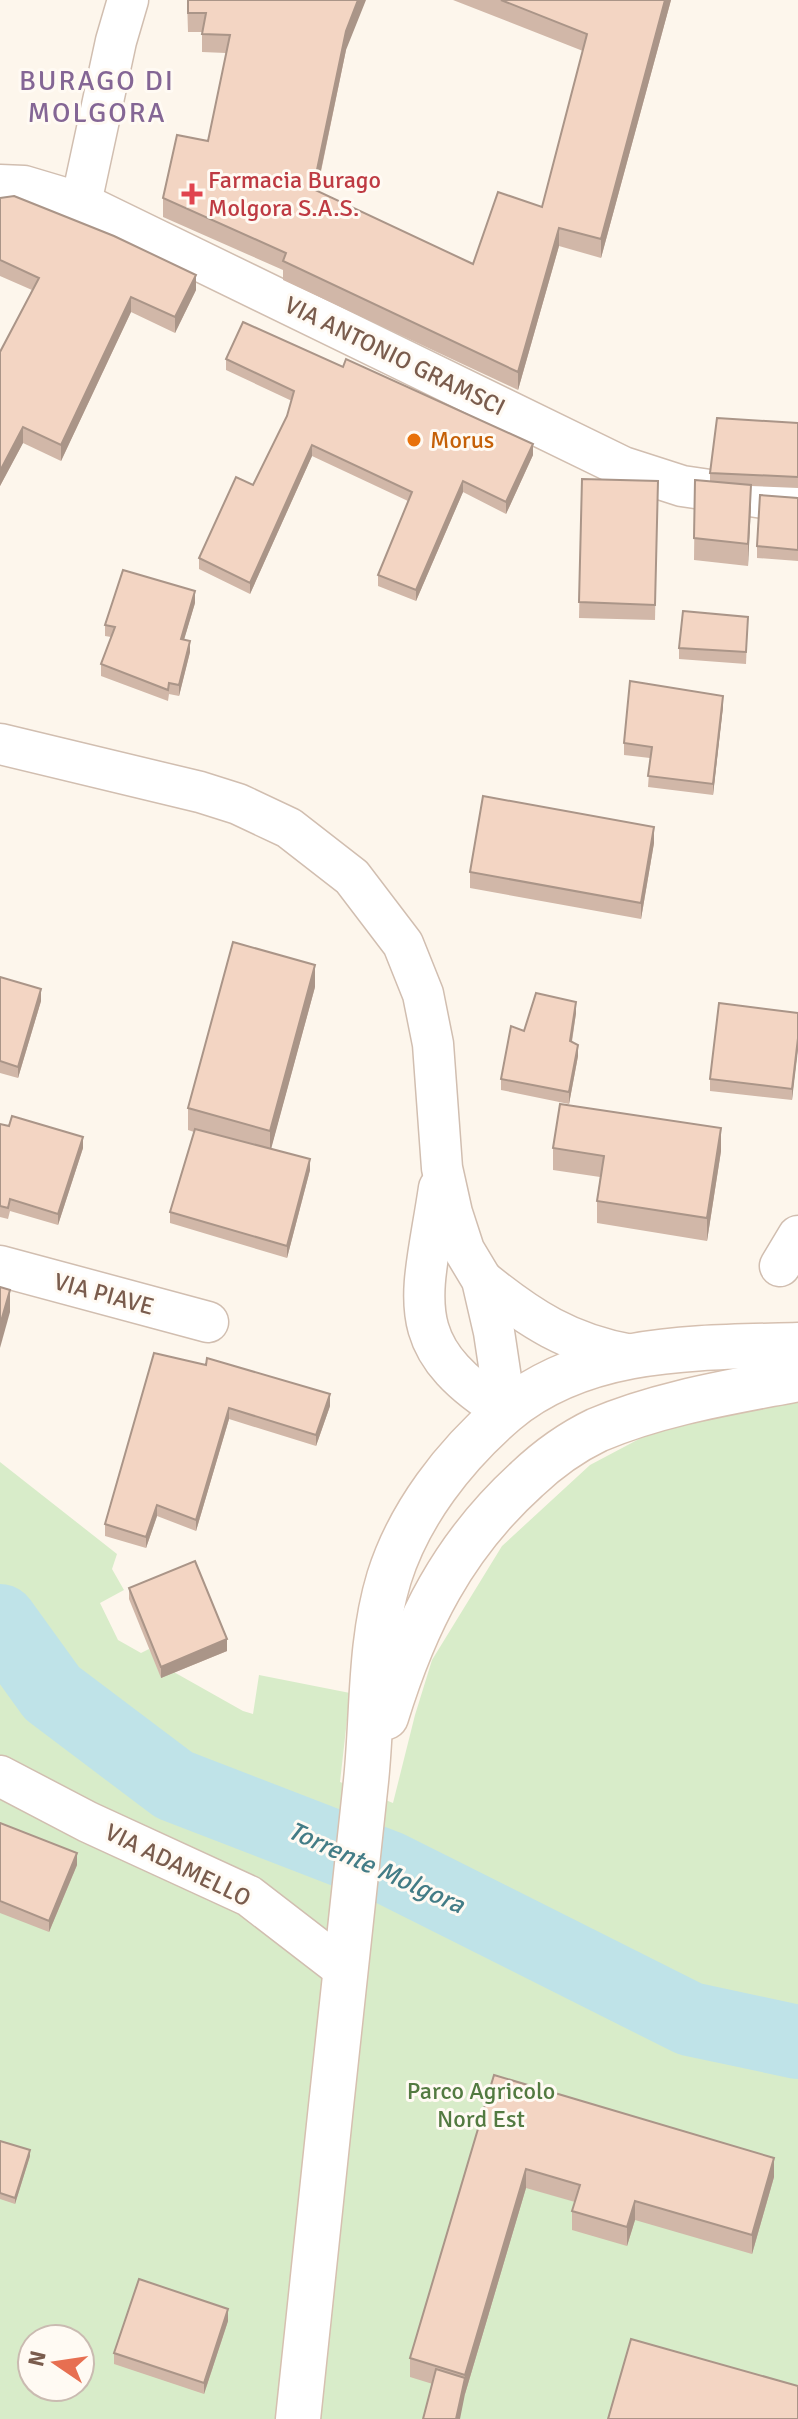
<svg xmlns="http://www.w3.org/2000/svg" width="798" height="2419" viewBox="0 0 798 2419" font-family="Signika,sans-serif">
<rect width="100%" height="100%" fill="#fdf6ec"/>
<path fill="#d8ecc9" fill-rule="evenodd" d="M798 1395V2419H0V1462L117 1554 112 1569 124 1590 100 1603 118 1640 141 1653 149 1649 156 1662 243 1711 253 1714 259 1675 350 1693 340 1782 393 1803 415 1715 432 1660 502 1546 590 1465 673 1421ZM32 2339H80V2387H32Z"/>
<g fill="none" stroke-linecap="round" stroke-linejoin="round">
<polyline stroke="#bfe3e8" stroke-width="74" points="0,1621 52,1693 174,1785 389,1868 690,2019 798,2042"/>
<defs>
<g id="street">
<polyline points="0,185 24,186 81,203 623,467 682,486 798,503"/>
<polyline points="81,203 116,41 128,0"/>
<polyline points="0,744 200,792 238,804 289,828 352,877 403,944 423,994 433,1044 442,1168 452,1213 464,1250 482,1280 494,1332 506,1412"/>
<path d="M439 1188C423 1297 397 1345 506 1412"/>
<polyline points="0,1266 208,1322"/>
<polyline points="780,1266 798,1236"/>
<path d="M482 1280C530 1319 569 1344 631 1355"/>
<polyline points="0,1776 88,1822 249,1896 345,1970"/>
</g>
<g id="secondary">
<path d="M386 1717C415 1623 453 1546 527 1479 547 1460 572 1442 597 1430 660 1403 731 1392 798 1379"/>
<path d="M298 2419C321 2206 342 1994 366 1781 373 1714 369 1644 389 1578 409 1514 454 1456 505 1412 586 1344 698 1348 798 1345"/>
</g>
</defs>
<use href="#street" stroke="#d1beb0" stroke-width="43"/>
<use href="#secondary" stroke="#d6c0b0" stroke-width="47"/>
<use href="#street" stroke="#fff" stroke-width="40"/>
<use href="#secondary" stroke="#fff" stroke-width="44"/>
</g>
<g fill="#d1b7a8">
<polygon points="187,0 346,50 317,191 473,264 542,207 583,51 453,0 671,0 601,258 559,246 518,390 283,280 283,270 163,217 163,198 208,141 226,53 202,52 202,32 188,32"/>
<polygon points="0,198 196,290 175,333 131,312 61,461 23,443 0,486 0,352 32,290 0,276"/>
<polygon points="226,359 533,455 506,514 463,492 416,601 378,586 378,575 408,501 312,456 250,594 199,569 199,558 253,485 287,416 292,401 226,370"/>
<polygon points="798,423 798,488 751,486 748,566 694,560 695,480 710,482 710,473"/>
<polygon points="582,479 658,481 655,620 579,618"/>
<polygon points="798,498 798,561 757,558 757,546"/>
<polygon points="195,603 184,639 190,652 179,696 169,694 168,701 101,676 101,664 111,637 105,636 105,625"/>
<polygon points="748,617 746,664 679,659 679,648"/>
<polygon points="723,707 713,795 648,787 650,758 624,755 624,743"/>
<polygon points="654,843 641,919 470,888 470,872"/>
<polygon points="0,977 41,1001 18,1078 0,1073"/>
<polygon points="315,987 271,1148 310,1170 287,1258 170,1223 170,1212 194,1132 188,1130 188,1108"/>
<polygon points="576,1013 572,1042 578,1056 569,1104 501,1090 501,1079 524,1031"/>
<polygon points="798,1013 792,1100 710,1091 710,1079"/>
<polygon points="0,1124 83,1148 58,1225 10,1211 8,1219 0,1217"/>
<polygon points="553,1148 721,1151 707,1241 597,1223 597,1201 600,1177 553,1170"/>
<polygon points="154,1353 330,1406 316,1446 229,1419 196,1531 157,1516 146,1548 105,1536 105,1524"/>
<polygon points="129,1588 227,1651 161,1678 129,1599"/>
<polygon points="0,1823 77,1865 49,1932 0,1913"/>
<polygon points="494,2075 774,2177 752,2254 635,2220 627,2246 572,2230 572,2211 575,2202 526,2188 465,2394 410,2377 410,2358"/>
<polygon points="0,2141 30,2156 15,2204 0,2199"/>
<polygon points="228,2321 204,2394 114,2364 114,2353"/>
</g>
<g fill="#aa9588">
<polygon points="358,0 366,0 346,50 313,208 313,189 346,31"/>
<polygon points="665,0 671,0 601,258 601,239"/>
<polygon points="559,228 559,246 518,390 518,372"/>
<polygon points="196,275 196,290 175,333 175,317"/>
<polygon points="131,297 131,312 61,461 61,445"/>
<polygon points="23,427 23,443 0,486 0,471"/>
<polygon points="533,444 533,455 506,514 506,502"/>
<polygon points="312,445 312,456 250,594 250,583"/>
<polygon points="463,481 463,492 416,601 416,590"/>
<polygon points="751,485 751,507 748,566 748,544"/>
<polygon points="195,591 195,603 181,650 181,639"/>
<polygon points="190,641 190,652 179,696 179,685"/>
<polygon points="723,696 723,707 713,795 713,784"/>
<polygon points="654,827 654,843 641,919 641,903"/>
<polygon points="315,965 315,987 270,1153 270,1131"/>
<polygon points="41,989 41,1001 18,1078 18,1067"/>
<polygon points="576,1002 576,1013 570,1052 570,1041"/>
<polygon points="798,1038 798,1050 792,1100 792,1089"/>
<polygon points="578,1045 578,1056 569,1104 569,1092"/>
<polygon points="721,1128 721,1151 707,1241 707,1218"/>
<polygon points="83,1137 83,1148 58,1225 58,1214"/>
<polygon points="310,1159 310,1170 287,1258 287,1246"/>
<polygon points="10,1290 10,1312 0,1348 0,1325"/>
<polygon points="330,1394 330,1406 316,1446 316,1435"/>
<polygon points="229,1408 229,1419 196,1531 196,1520"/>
<polygon points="157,1505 157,1516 146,1548 146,1537"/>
<polygon points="227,1639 227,1651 161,1678 161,1667"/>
<polygon points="77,1853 77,1865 49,1932 49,1921"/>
<polygon points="30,2150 30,2156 15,2204 15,2198"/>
<polygon points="774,2158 774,2177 752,2254 752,2235"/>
<polygon points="526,2169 526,2188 465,2394 460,2419 456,2419 465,2375"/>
<polygon points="635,2201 635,2220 627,2246 627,2227"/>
<polygon points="228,2309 228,2321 204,2394 204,2383"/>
</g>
<g fill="#f3d5c3" stroke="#aa9588" stroke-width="2">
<polygon points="188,0 358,0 346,31 313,189 473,264 498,192 542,207 587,34 501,0 665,0 601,239 559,228 518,372 283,261 286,253 163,198 177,135 208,141 230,35 202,34 206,13 188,13"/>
<polygon points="14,196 114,236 196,275 175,317 131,297 61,445 23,427 0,471 0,352 39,278 0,260 0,198"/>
<polygon points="243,322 343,367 346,359 533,444 506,502 463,481 416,590 378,575 412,492 312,445 250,583 199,558 236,477 253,485 287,416 294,391 226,359"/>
<polygon points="717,418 798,423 798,477 710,473"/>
<polygon points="582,479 658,481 655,605 579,602"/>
<polygon points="695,480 751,485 748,544 694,538"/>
<polygon points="760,495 798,498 798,550 757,546"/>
<polygon points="123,570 195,591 181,639 190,641 179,685 169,683 168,690 101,664 115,627 105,625"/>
<polygon points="683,611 748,617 746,652 679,648"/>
<polygon points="630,681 723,696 713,784 648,776 652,747 624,743"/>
<polygon points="483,796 654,827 641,903 470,872"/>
<polygon points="233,942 315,965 270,1131 188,1108"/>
<polygon points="0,977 41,989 18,1067 0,1061"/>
<polygon points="536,993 576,1002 570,1041 578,1045 569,1092 501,1079 511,1026 524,1031"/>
<polygon points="719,1003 798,1013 798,1038 792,1089 710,1079"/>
<polygon points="560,1104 721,1128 707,1218 597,1201 604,1156 553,1148"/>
<polygon points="12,1116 83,1137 58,1214 10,1199 8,1208 0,1206 0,1124 9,1126"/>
<polygon points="195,1129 310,1159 287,1246 170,1212"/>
<polygon points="0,1287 10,1290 0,1325"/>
<polygon points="154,1353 206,1365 207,1358 330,1394 316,1435 229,1408 196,1520 157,1505 146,1537 105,1524"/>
<polygon points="195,1561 227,1639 161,1667 129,1588"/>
<polygon points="0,1823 77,1853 49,1921 0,1901"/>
<polygon points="494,2075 774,2158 752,2235 635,2201 627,2227 572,2211 580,2185 526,2169 465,2375 410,2358"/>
<polygon points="0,2141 30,2150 15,2198 0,2193"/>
<polygon points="139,2279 228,2309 204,2383 114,2353"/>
<polygon points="631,2339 798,2386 798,2419 608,2419"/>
<polygon points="436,2369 465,2378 456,2419 423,2419"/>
</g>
<path fill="#e0444e" stroke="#fffaf3" stroke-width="3" d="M188 182h8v8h8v8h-8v8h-8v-8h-8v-8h8z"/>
<circle fill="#e8710a" stroke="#fffaf3" stroke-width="3" cx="414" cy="440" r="8"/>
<g text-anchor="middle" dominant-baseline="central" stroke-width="6" stroke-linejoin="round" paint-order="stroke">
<g font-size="24" fill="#be3a42" stroke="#fffaf3" text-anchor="start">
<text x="208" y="180">Farmacia Burago<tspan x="208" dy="28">Molgora S.A.S.</tspan></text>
</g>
<g font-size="24" fill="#7a5c4d" stroke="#fffaf3">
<text transform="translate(395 356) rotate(26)">VIA ANTONIO GRAMSCI</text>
<text transform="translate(104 1294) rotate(15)">VIA PIAVE</text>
<text transform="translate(178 1865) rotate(26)">VIA ADAMELLO</text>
</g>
<g font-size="24" fill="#c56008" stroke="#fffaf3" text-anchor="start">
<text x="430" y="440">Morus</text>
</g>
<g font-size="24" fill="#537a41" stroke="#fffaf3">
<text x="481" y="2091">Parco Agricolo<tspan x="481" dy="28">Nord Est</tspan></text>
</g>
<g font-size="26" font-style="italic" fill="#437c86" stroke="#fffaf3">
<text transform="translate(376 1868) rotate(24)">Torrente Molgora</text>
</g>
<g font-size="28" letter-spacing="2" fill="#846695" stroke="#fffaf3">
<text x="97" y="81">BURAGO DI<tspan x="97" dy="32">MOLGORA</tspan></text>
</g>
</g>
<g transform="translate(56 2363) rotate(283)"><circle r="38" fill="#fffaf3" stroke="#cabbb1" stroke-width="2"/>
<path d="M0-6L14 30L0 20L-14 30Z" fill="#e76f51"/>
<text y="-12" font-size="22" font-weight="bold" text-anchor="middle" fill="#7a5c4d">N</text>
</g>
</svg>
